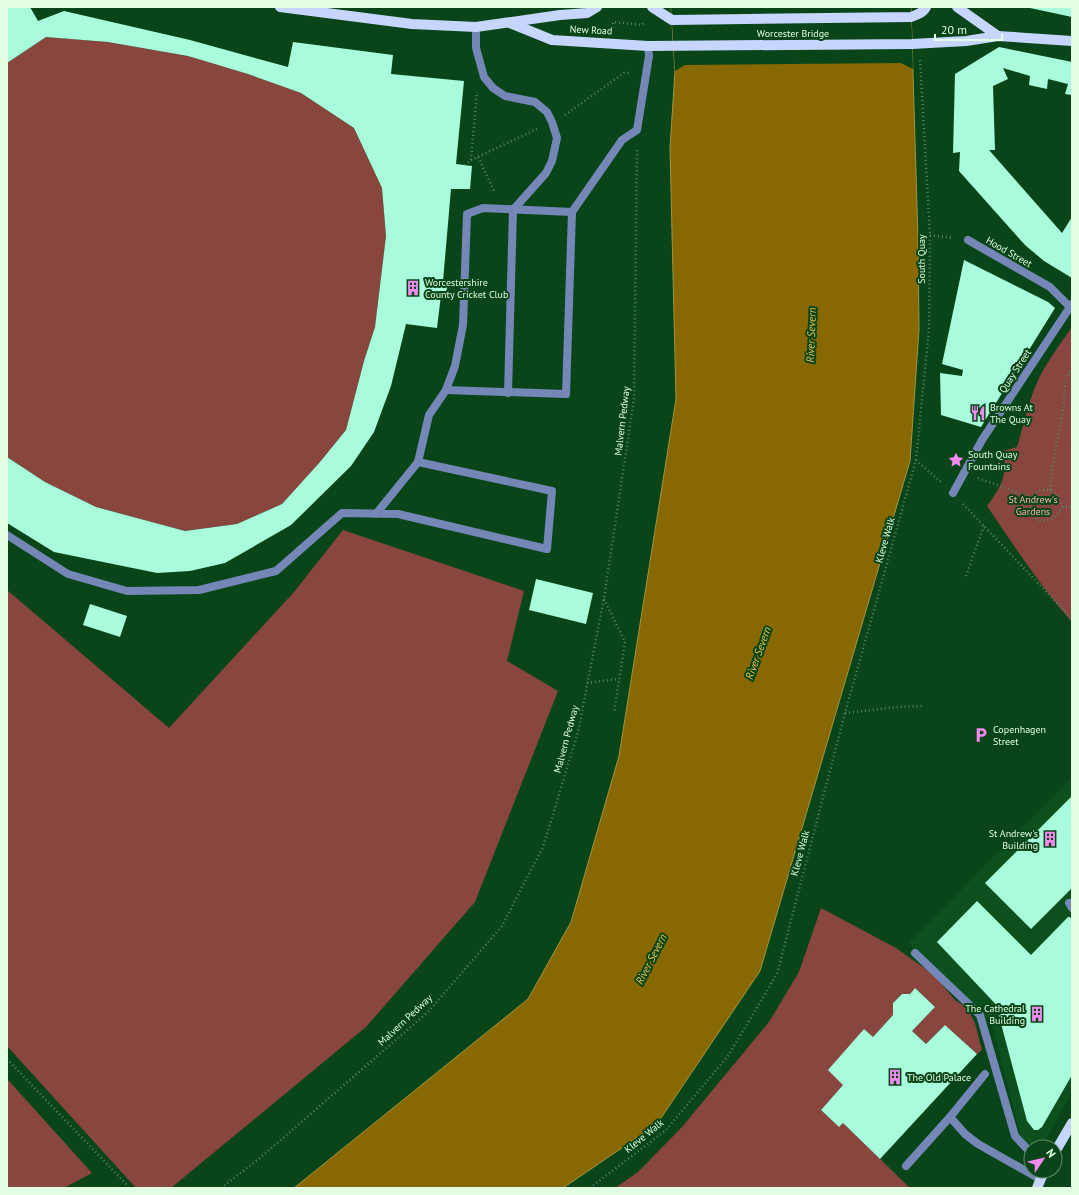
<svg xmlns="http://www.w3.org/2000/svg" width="1079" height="1195" viewBox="0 0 1079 1195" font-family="'PT Sans',sans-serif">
<rect width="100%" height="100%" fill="#094519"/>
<polygon fill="#0c501e" points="1072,777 1072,1092 1042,1147 1037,1147 1022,1141 992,1024 909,943"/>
<g fill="#88463f">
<polygon points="46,37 108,42 188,56 248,74 301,93 354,128 382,188 386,236 375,327 364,361 346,430 320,462 282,504 237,524 185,531 96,507 45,482 7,457 7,63"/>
<path d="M1072 327V622C1040 586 1014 546 987 506 1001 487 1008 475 1003 451L1017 447C1024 424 1029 398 1040 376 1049 359 1061 343 1072 327Z"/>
<polygon points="343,530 524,591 507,661 558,691 475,902 366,1027 171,1188 136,1188 7,1046 7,590 169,728 294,592"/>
<polygon points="821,908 896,948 934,975 955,1000 967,1008 975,1023 982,1050 977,1054 945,1025 926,1044 912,1031 935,1007 915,988 910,994 902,994 893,1003 893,1015 873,1037 864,1029 843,1085 821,1110 839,1127 843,1123 910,1188 615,1188 638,1172 682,1127 769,1022 799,972"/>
<polygon points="7,1079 9,1081 92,1173 64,1188 7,1188"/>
</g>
<polygon fill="#876801" stroke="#a29545" points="671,7 911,7 918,240 919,329 910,461 760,971 657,1124 563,1188 294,1188 528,999 571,922 619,756 676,399 670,148 675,71"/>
<polygon fill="#094519" points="671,7 911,7 913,69 901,63 685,65 675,71"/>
<g fill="#a9fcdb">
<polygon points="7,7 30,7 38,21 64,11 190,40 288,67 293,42 393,55 391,74 464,81 456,164 472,166 470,189 451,189 443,281 448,281 446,295 441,295 437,328 406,324 391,386 374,432 351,466 291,525 225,563 190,571 157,573 54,552 7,523 7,457 45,482 96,507 185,531 237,524 282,504 320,462 346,430 364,361 375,327 386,236 382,188 354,128 301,93 248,74 188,56 108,42 46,37 7,63"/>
<polygon points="1030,7 1072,7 1072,17 1030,8"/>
<polygon points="999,47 1072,62 1072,95 1065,94 1068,84 1048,79 1047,89 1029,85 1030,76 1003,68 1008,79 993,86 995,150 989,150 1062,233 1072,217 1072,278 1044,261 1025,245 959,171 960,152 953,153 955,74"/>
<polygon points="964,260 1048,302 1055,308 981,427 941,415 940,373 962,376 963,370 942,364"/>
<polygon points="536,579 593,593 586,624 529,610"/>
<polygon points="90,604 127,616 120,637 83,625"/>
<polygon points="1072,796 1072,888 1031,929 985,883"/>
<polygon points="977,901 1031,955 1068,917 1070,917 1072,920 1072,1075 1042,1127 1038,1130 1034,1130 1027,1121 999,1016 1003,1012 937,942"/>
<polygon points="915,988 935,1007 912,1031 926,1044 945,1025 977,1054 880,1159 843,1123 839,1127 821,1110 843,1085 828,1070 864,1029 873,1037 893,1015 893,1003 902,994 910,994"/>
</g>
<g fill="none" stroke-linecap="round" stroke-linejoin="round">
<g stroke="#54865f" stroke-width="2.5" stroke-dasharray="1 3" stroke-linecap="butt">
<polyline points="613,28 613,22 642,25 645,21"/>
<polyline points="565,115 624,73 631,73"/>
<polyline points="478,157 495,193"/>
<polyline points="471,160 537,129"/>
<polyline points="465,165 471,160 477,92"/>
<polyline points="930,235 953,238"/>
<polyline points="916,460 941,482"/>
<polyline points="978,478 1030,497"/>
<path d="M1039 490H1050L1057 495 1062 507C1056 518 1051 521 1039 521L1031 512 1030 497Z"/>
<path d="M1050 490C1052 463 1058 437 1063 410 1065 397 1063 378 1072 368"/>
<polyline points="963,504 1072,619"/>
<polyline points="1062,507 1072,507"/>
<polyline points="966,576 984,526"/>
<polyline points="604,599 625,642 614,713"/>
<polyline points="587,683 618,679"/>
<polyline points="845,713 898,707 923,706"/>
<polyline points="7,1059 126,1184 128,1188"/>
<polyline points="221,1188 260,1158 428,1012 502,926 543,847 578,732 604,598 634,399 637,148"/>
<polyline points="590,1188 666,1130 728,1056 777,974 845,713 916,460 929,329 930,235 920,60"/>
</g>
<g stroke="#7487b6" stroke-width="8">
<polyline points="476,27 476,48 484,77 493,88 505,96 535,102 547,112 552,122 557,138 552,161 546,173 513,210 508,393"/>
<polyline points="446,390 566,394 572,212 622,140 637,130 649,56 648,46"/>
<polyline points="418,462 429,415 446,390 455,366 463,325 467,214 483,208 572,212"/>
<polyline points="7,535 68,574 127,591 199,590 276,571 342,513 398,514 547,549 552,491 418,462 376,514"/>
<polyline points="1069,903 1072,908"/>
<polyline points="915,953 980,1015 1015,1136 1031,1153"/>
<polyline points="985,1074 950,1117 965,1134 978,1144 1040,1179"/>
<polyline points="906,1166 950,1117"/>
</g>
<g stroke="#7487b6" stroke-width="8">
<polyline points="968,240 1050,287 1069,306"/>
<polyline points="953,493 982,440 1072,304"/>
</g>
<g stroke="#c6d6fe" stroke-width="10">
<polyline points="280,7 412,24 476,27 560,15 587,13 597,7"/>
<path d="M652 7 672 20 911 17C917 15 923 13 926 7"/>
<polyline points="957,7 998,36"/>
<polyline points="510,23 552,40 648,46 912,44 966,41 998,36 1072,41"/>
<polyline points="1055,1152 1072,1123"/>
<polyline points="1037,1188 1044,1171"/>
</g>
</g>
<defs>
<symbol id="building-bare" viewBox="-9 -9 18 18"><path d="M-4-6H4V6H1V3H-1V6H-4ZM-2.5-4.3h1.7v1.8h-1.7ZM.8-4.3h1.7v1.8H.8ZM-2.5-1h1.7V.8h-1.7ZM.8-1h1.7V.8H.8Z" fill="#f38af2" stroke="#094519" stroke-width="2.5" paint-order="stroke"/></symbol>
<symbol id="restaurant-bare" viewBox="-9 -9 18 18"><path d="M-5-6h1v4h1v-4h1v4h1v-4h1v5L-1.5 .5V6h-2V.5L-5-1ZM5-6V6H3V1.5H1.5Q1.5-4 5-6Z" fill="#f38af2" stroke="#094519" stroke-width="2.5" paint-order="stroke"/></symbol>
<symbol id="sight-bare" viewBox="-9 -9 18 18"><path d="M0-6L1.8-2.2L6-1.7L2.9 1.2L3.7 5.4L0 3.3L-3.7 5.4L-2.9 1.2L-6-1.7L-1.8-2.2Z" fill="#f38af2" stroke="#094519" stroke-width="2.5" paint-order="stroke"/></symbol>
<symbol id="parking-bare" viewBox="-9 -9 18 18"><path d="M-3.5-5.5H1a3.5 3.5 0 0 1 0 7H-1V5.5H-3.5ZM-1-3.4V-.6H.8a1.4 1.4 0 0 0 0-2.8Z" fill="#f38af2" stroke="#094519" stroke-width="2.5" paint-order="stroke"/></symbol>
</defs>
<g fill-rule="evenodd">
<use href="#building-bare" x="402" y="277" width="22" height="22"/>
<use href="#restaurant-bare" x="967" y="402" width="22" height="22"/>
<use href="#sight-bare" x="945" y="449" width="22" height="22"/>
<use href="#parking-bare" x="970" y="724" width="22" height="22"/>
<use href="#building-bare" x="1039" y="828" width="22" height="22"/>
<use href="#building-bare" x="1026" y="1003" width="22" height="22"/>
<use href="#building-bare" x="884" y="1066" width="22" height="22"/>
</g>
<g text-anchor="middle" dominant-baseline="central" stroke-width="4" stroke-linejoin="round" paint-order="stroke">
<g font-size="10" fill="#e1fee3" stroke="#094519">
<text transform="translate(591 30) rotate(3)">New Road</text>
<text x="793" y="33">Worcester Bridge</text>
<text transform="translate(1009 252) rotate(30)">Hood Street</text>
<text transform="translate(921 259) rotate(-90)">South Quay</text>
<text transform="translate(1015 371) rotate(-57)">Quay Street</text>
<text transform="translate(622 421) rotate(-83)">Malvern Pedway</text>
<text transform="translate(885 540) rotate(-74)">Kleve Walk</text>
<text transform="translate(566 739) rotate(-75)">Malvern Pedway</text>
<text transform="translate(800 853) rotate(-75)">Kleve Walk</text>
<text transform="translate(405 1020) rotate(-43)">Malvern Pedway</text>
<text transform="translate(644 1136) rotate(-39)">Kleve Walk</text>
</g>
<g font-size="10" fill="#e1fee3" stroke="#094519" text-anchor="start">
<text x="425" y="282">Worcestershire<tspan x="425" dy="12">County Cricket Club</tspan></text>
<text x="990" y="407">Browns At<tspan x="990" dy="12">The Quay</tspan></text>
<text x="968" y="454">South Quay<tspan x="968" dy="12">Fountains</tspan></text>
<text x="993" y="729">Copenhagen<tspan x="993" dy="12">Street</tspan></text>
<text x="1038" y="833" text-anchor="end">St Andrew's<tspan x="1038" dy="12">Building</tspan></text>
<text x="1025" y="1008" text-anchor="end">The Cathedral<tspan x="1025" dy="12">Building</tspan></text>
<text x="907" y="1077">The Old Palace</text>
</g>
<g font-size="10" fill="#fdb7ad" stroke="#094519">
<text x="1033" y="499">St Andrew's<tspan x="1033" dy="12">Gardens</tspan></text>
</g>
<g font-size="11" font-style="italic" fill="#efc352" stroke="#094519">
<text transform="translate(811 335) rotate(-88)">River Severn</text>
<text transform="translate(758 653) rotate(-70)">River Severn</text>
<text transform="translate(651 959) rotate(-63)">River Severn</text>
</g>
</g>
<rect width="1079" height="1195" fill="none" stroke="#e1fee3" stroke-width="16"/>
<g transform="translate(1043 1159) rotate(55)"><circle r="19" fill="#094519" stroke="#5f8f6a"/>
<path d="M0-3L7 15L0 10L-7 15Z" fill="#f38af2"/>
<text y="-6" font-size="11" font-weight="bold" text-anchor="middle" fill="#e1fee3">N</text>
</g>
<path d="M935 34v6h67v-6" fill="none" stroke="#e1fee3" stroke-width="2"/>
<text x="941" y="34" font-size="12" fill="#e1fee3" stroke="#094519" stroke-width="3" paint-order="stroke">20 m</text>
</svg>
